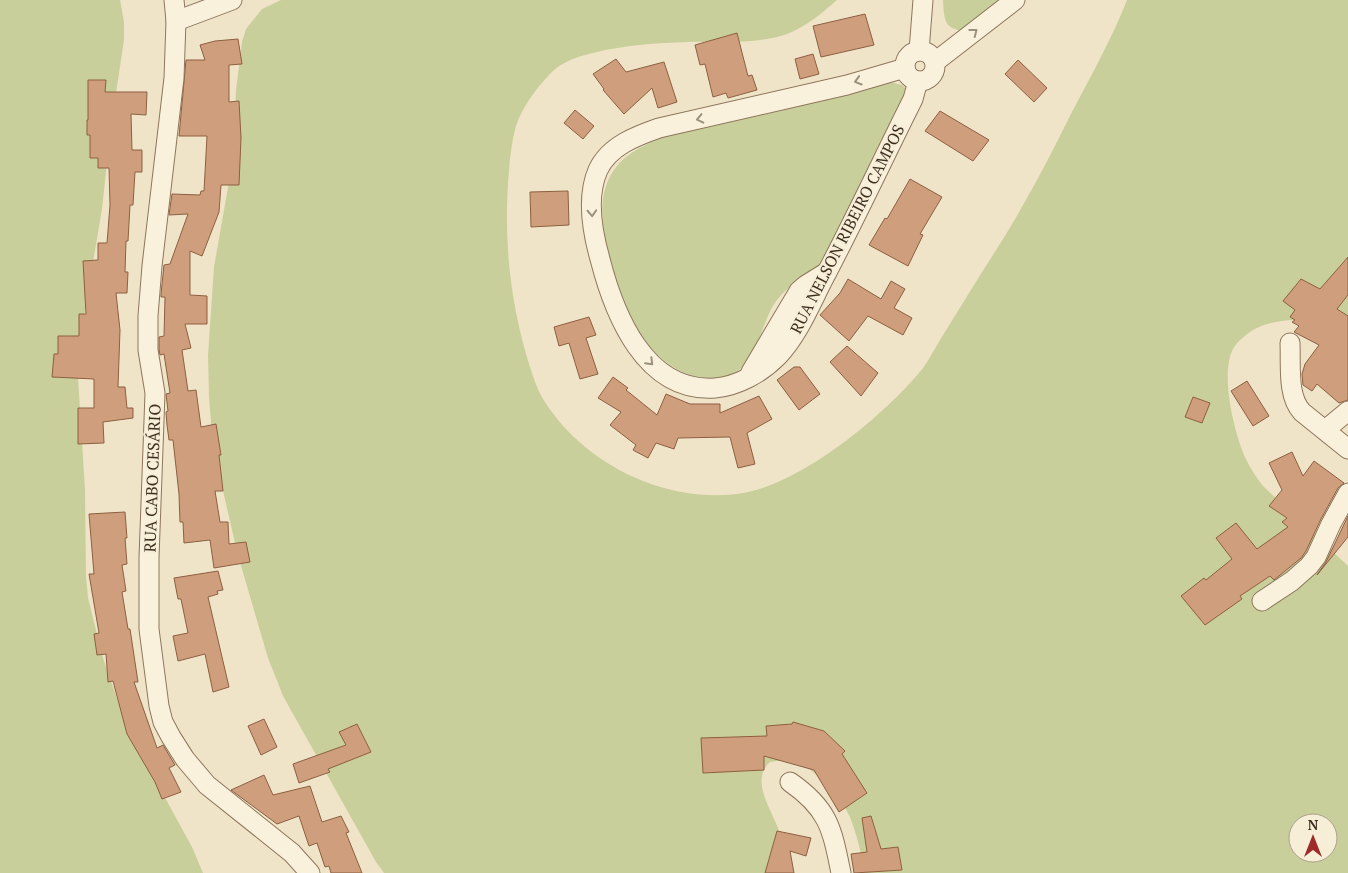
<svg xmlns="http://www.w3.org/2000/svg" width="1348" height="873" viewBox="0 0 1348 873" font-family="'PT Serif',serif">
<rect width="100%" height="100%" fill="#f0e4c8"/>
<g fill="#c9cf9b" fill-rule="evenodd">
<polygon points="0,0 120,0 124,22 124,40 111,126 102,209 78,352 78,377 85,490 86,576 88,598 103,658 123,716 139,750 192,847 203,873 0,873"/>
<path d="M281 0H837C822 13 806 27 787 34 755 45 720 41 688 42 657 43 626 45 597 52 580 56 561 61 549 75 536 89 522 107 516 126 512 140 510 156 509 171 503 238 510 304 530 367 534 379 538 392 545 402 586 466 669 505 743 493 803 483 886 414 923 368 930 358 936 346 943 335 955 316 967 296 979 277 994 253 1010 229 1023 205 1041 174 1057 142 1073 110 1092 74 1112 38 1127 0H1348V344C1334 336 1319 326 1304 321 1292 318 1270 322 1259 327 1250 331 1238 340 1233 349 1220 374 1234 432 1245 457 1250 468 1256 477 1263 486L1348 566V873H866C861 854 857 835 850 817 840 796 815 768 793 761 785 759 777 761 770 762 750 780 771 809 778 828 783 843 788 857 791 873H384L376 862 283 696 268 658 237 552 213 447 209 397 208 355 214 267 233 159 236 90 242 42 246 29 262 9ZM1298 823H1328V853H1298Z"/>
<path d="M943 0H1008L967 31C944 30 944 20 943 0Z"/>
<path d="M890 82 902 85 908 91 824 264C806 276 791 282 777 300 760 322 759 364 730 375 685 392 645 348 625 313 617 299 615 282 611 266 602 230 592 185 626 157 658 132 705 127 743 117 792 105 841 93 890 82Z"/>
</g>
<g fill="#cf9f7d" stroke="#8d5f41">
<polygon points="865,14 874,45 821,57 813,26"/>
<polygon points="737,33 748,76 752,75 757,90 728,98 726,93 713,97 705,64 700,65 695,45"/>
<polygon points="238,39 242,64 229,65 229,102 239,101 241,138 239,185 221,185 219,212 202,256 190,251 190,295 207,296 207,324 185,324 191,348 182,350 188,391 196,390 201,427 216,424 221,455 219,455 223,491 215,491 220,522 228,522 229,544 246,542 250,562 214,568 210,540 184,543 183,522 180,522 179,494 173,440 169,440 167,425 166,412 168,411 166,394 170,393 164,354 160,355 159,349 159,337 164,336 165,297 161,297 161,294 164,265 170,264 188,214 169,215 172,194 200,195 201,191 204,191 207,136 179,136 186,60 205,60 200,45 215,41"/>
<polygon points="813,54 819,74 800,79 795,59"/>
<polygon points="616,59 626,72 664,62 677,102 658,108 652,88 624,114 603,90 604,89 593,74"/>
<polygon points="1018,60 1047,88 1034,102 1005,74"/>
<polygon points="88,80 106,80 105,92 147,92 146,115 131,114 132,150 142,150 142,172 135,172 133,205 130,205 128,241 126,241 125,272 128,272 127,293 116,293 120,330 118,387 125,387 127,408 133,408 133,418 103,422 104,443 78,444 78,408 94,408 94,379 52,377 54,354 58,354 58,336 79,336 79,314 86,314 83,261 98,260 98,243 107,243 110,205 109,168 98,168 98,158 90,158 90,135 87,135 87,120 88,120"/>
<polygon points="575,110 594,126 583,139 564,123"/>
<polygon points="940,111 989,140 973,161 925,131"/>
<polygon points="910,179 942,197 920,234 923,235 908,266 869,245 885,218 887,219"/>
<polygon points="568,191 569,225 531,227 530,192"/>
<polygon points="1348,257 1348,295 1337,309 1348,316 1348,400 1339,403 1317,384 1312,391 1303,385 1302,374 1305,364 1319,345 1294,332 1299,326 1292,322 1295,320 1290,317 1295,310 1283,301 1301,279 1320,289"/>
<polygon points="848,279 881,299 891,281 905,289 894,308 912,318 903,335 868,316 849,341 820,315 840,293"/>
<polygon points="589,317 596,335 586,338 598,374 580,379 569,343 559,346 554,327"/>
<polygon points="847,346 878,373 861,396 830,362"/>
<polygon points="794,367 800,367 820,394 799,410 777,380"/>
<polygon points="613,377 628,388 626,390 657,415 666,394 690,404 720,404 720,413 759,396 772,419 747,433 755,464 738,468 730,437 678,438 674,449 656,443 648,458 633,450 636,445 610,425 621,412 598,398"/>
<polygon points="1247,381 1269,416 1253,426 1231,391"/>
<polygon points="1193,397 1210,403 1202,423 1185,417"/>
<polygon points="1292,452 1303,476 1314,461 1344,483 1338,488 1321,519 1306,551 1301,558 1274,580 1270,576 1240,596 1242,599 1205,625 1181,596 1204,578 1206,580 1232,559 1216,538 1236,523 1257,549 1288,527 1282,522 1287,518 1269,506 1282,490 1269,463"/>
<polygon points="125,512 127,538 125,538 127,564 122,565 126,591 122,592 128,629 130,629 138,682 134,682 157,748 163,745 175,765 169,768 181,792 162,799 155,782 127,734 113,681 108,682 106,654 97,655 94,634 99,633 89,574 94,574 89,514"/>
<polygon points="1348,516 1348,537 1317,575 1326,562"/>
<polygon points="218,571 223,590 217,591 218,594 208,597 229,687 213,692 205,654 178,661 173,636 188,633 181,599 178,599 174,578"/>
<polygon points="264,719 277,747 261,755 248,726"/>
<polygon points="793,722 824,731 845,751 842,754 867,793 839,812 814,770 764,756 764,770 703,773 701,738 767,736 766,726 792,724"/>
<polygon points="357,724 371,752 328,769 330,772 299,783 293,764 346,745 339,732"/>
<polygon points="264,775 273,795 310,786 322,822 341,816 349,832 346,833 362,873 331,873 329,866 325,867 317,843 309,846 299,816 277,824 231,790"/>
<polygon points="871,816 881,849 898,847 902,870 854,873 851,854 867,852 862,818"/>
<polygon points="777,831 811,838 806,856 790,851 794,873 765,873"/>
</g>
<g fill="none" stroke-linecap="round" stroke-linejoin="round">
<defs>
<g id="street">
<polyline points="174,0 176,21 174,78 152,266 148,316 148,350 155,393 149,558 149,629 159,706 163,722 171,737 185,759 207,785 292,853 310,873"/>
<polyline points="176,21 232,0"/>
<circle cx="920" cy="66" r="15"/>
<polyline points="919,51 923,0"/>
<polyline points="935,62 1015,0"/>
<path d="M905 68 847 85 659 128C636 136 609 146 598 170 586 197 592 231 600 259 614 314 645 393 715 388 738 386 761 373 778 356 798 335 810 305 824 278 855 219 883 159 913 99L918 81"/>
<path d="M1290 343C1291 365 1287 396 1302 412L1348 449"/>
<polyline points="751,372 799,291 806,285 827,272"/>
<polyline points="1325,430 1348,411"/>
<polyline points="1262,601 1292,581 1309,566 1316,557 1331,524 1348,493"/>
<path d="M790 782C829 809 832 829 841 873"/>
</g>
</defs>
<use href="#street" stroke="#8d765c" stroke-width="21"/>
<use href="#street" stroke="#faf1dc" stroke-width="19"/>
</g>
<defs><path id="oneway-chevron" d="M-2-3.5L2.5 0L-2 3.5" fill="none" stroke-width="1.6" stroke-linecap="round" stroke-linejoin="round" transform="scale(1.25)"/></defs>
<g stroke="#9c907e">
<use href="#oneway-chevron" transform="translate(974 32) rotate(-38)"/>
<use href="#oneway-chevron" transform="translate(858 81) rotate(163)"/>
<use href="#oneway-chevron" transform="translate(700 119) rotate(167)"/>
<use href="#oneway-chevron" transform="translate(592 213) rotate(87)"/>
<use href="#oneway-chevron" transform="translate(650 362) rotate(45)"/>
</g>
<g text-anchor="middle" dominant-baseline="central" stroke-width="4" stroke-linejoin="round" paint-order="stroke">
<g font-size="16" fill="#3d2e20" stroke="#f7eed8">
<text transform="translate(847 229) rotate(-63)">RUA NELSON RIBEIRO CAMPOS</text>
<text transform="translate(152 478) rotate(-88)">RUA CABO CESÁRIO</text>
</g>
</g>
<g transform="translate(1313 838)"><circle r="24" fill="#f7eed8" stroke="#ada18e"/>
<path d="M0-4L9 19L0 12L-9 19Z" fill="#9e2a2b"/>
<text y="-8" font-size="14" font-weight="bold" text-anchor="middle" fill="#3d2e20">N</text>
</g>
</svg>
